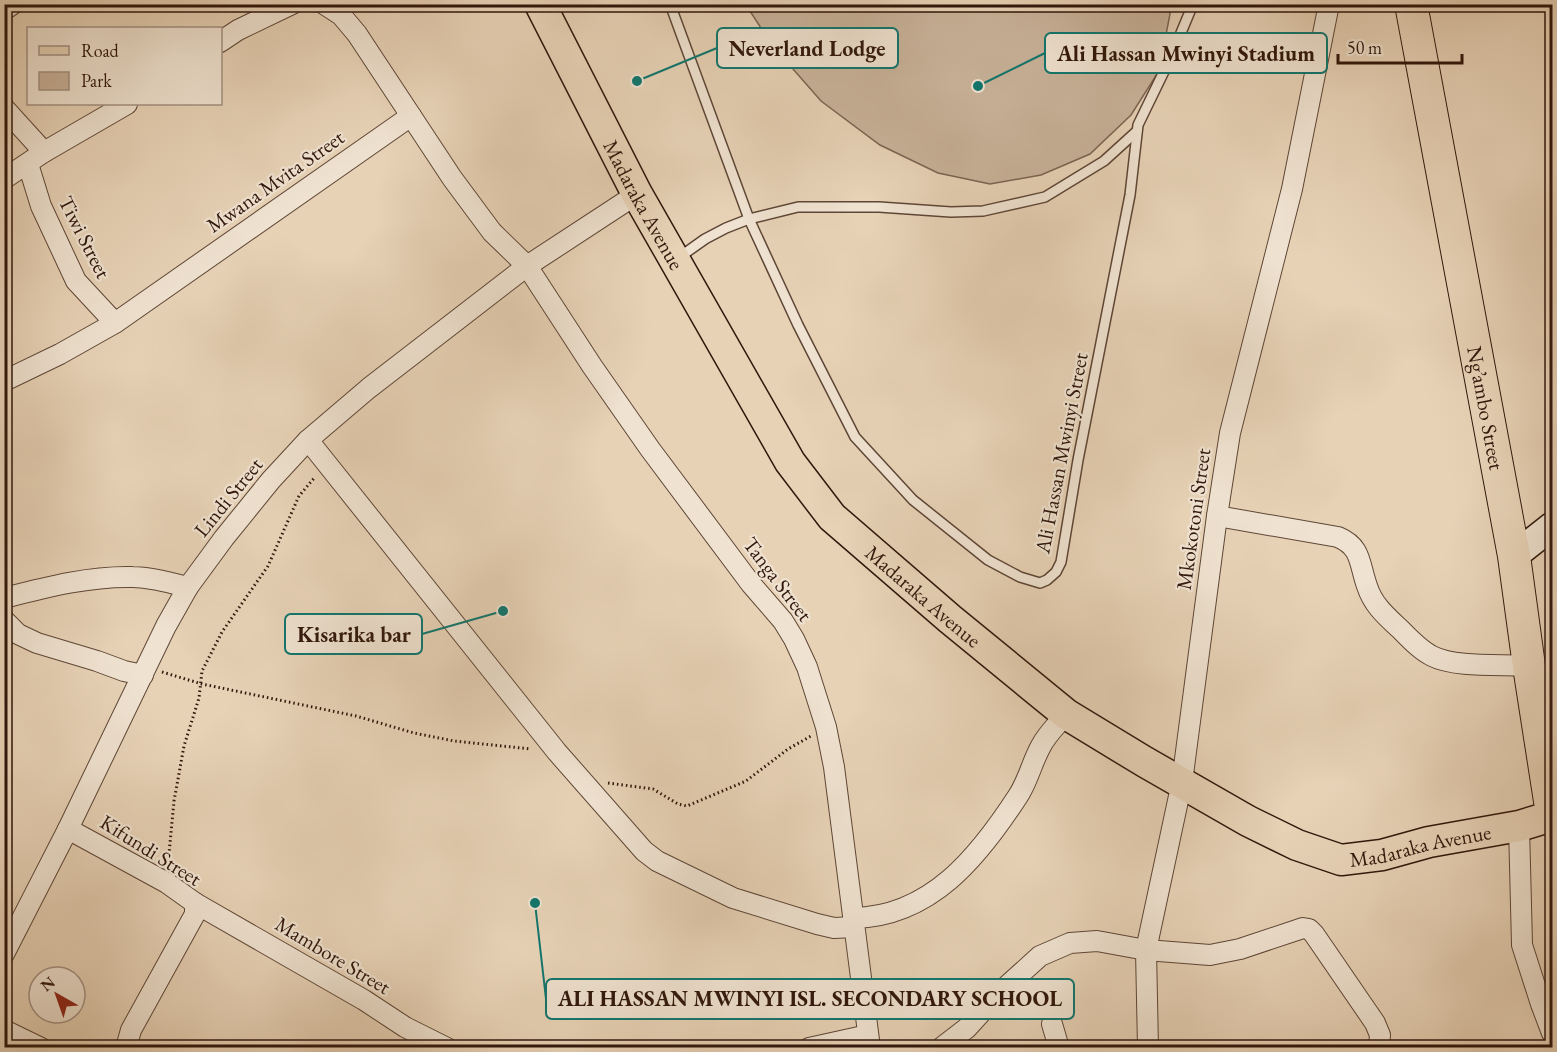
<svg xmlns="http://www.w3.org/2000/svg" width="1557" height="1052" viewBox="0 0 1557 1052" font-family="'EB Garamond',serif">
<rect width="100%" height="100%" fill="#e7d2b6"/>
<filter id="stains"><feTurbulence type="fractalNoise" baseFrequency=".00333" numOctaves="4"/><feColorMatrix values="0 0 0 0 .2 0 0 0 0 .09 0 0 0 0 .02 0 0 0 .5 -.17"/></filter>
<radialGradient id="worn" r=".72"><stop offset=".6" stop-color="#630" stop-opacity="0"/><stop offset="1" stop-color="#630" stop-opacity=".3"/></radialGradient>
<polygon fill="#c8b299" stroke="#7c6452" stroke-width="1.5" points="1169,5 1170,14 1159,71 1131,115 1090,154 1041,175 990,184 938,173 880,145 821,101 772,45 746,5"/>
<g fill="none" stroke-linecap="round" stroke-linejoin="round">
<defs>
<g id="service">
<polyline points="670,4 749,219 798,325 855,437 913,500 988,560 1020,577 1040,583 1047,580 1056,572 1061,562 1078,460 1130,195 1138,125 1171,57 1193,4"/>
<polyline points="677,259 705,239 726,228 749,219 798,207 879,207 951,212 983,211 1045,197 1104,161 1137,131"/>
</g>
<g id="minor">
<polyline points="324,4 341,15 357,34 452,178 492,232 527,266 592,366 650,449 751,584 783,621 794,639 807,667 826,727 834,767 870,1048"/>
<polyline points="4,10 13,4"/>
<polyline points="220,42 238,30 292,4"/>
<polyline points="4,108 44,152"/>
<polyline points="28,164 41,206 76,281 115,323"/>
<polyline points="4,179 44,152 127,104"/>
<polyline points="4,381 60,354 115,323 411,116"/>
<polyline points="308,440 557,752 644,851 657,861 733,898 817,924 834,928 854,927"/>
<path d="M1217 516 1338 537C1362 547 1359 564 1367 586 1373 605 1386 616 1400 629 1410 639 1420 650 1432 656 1455 668 1502 664 1529 666"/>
<path d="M4 598C47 587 89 576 133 577 151 577 170 583 188 587"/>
<polyline points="4,620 18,634 37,643 97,661 124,671 143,675"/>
<polyline points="1519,826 1522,945 1541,1004 1552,1033"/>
<polyline points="68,829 167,883 195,903 195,914 131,1030 126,1048"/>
<polyline points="195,903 364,1000 405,1027 447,1048"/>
<path d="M853 918C931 917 979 856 1018 796 1028 781 1032 762 1041 746 1047 734 1058 724 1066 714"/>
<polyline points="4,954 68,829 166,626 188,587 224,538 271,480 308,440 369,388 527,266 637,194"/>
<polyline points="1052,1024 1059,1048"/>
<polyline points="4,1030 41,1048"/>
<polyline points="809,1048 868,1035"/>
<polyline points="941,1048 967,1028 998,994 1040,956 1070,943 1097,941 1146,950 1210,955 1240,949 1303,928 1309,929 1314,934 1375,1023 1380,1035 1379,1046 1377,1048"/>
<polyline points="1148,1048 1146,950 1182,782 1217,516 1230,433 1292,189 1329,4"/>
</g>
<polyline id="secondary" points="1514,556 1552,526"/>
<g id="primary">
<path id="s1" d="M540 4 637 194 790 462 832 517 950 619 1066 714 1145 762 1248 821 1297 845 1341 860 1382 855 1429 842 1519 826 1552 816"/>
</g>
<g id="trunk">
<path id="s2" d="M1411 4 1514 556 1529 666 1552 814"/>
</g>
</defs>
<use href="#service" stroke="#5e4636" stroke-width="12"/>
<use href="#minor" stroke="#5e4636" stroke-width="22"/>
<use href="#secondary" stroke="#31170c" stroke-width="30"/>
<use href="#primary" stroke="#31170c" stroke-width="33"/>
<use href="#trunk" stroke="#31170c" stroke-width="34"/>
<g stroke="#31170c" stroke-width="3" stroke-dasharray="1.5 3" stroke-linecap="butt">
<polyline points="162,672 202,684 356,716 414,733 454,741 531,749"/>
<polyline points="608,783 653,789 678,804 687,806 746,781 788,749 811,736"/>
<polyline points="168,864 174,801 184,746 199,698 202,671 222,632 268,566 299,496 315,477"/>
</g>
<use href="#service" stroke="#efe2d0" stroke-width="9"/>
<use href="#minor" stroke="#efe2d0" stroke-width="20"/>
<use href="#secondary" stroke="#efe2d0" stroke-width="27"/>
<use href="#primary" stroke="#e7d2b6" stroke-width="30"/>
<use href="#trunk" stroke="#e7d2b6" stroke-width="32"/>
</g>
<g text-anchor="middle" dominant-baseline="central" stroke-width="4.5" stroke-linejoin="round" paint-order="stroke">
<g font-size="21" fill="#31170c" stroke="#efe2d0">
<text transform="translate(275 181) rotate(-35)">Mwana Mvita Street</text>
<text stroke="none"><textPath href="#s1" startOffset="226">Madaraka Avenue</textPath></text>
<text transform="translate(85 237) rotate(63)">Tiwi Street</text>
<text stroke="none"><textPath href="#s2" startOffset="411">Ng’ambo Street</textPath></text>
<text transform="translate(1061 453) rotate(-79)">Ali Hassan Mwinyi Street</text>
<text transform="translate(228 497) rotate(-51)">Lindi Street</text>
<text transform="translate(1193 519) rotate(-82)">Mkokotoni Street</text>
<text transform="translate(778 579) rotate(53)">Tanga Street</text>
<text stroke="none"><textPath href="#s1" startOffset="712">Madaraka Avenue</textPath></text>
<text stroke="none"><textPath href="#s1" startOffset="1290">Madaraka Avenue</textPath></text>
<text transform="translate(151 850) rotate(32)">Kifundi Street</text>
<text transform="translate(333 955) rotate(31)">Mambore Street</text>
</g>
</g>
<path fill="none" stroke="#0f766e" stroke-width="2" d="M637 81L717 48M978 86L1045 53M503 611L422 634M535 903L546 999"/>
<g fill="#0f766e" stroke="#efe2d0" stroke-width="2">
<circle cx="637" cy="81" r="6"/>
<circle cx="978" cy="86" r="6"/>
<circle cx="503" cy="611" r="6"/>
<circle cx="535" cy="903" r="6"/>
</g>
<g fill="#efe2d0" stroke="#0f766e" stroke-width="2">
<rect x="717" y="28" width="181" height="40" rx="6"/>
<rect x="1045" y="33" width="282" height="40" rx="6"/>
<rect x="285" y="614" width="137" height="40" rx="6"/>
<rect x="546" y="979" width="528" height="40" rx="6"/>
</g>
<g font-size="22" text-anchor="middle" font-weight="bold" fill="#31170c">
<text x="807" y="56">Neverland Lodge</text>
<text x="1186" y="61">Ali Hassan Mwinyi Stadium</text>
<text x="354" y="642">Kisarika bar</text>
<text x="810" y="1006">ALI HASSAN MWINYI ISL. SECONDARY SCHOOL</text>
</g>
<rect width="1557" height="1052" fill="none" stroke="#e7d2b6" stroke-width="24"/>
<rect x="6" y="6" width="1545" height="1040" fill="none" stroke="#31170c" stroke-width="3"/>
<rect x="12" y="12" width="1533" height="1028" fill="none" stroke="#31170c" stroke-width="1.5"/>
<rect x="27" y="27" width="195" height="78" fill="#efe2d0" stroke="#a39182" stroke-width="1.5"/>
<rect x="39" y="46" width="30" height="9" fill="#e7d2b6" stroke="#a39182" stroke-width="1.5"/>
<text x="81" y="57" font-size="18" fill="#31170c">Road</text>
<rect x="39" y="72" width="30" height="18" fill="#c8b299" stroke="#a39182" stroke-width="1.5"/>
<text x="81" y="87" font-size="18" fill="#31170c">Park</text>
<g transform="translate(57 995) rotate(320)"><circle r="28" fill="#efe2d0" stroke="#a39182" stroke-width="1.5"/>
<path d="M0-4.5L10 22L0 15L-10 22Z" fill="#8f2418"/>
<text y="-9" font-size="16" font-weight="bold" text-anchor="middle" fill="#31170c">N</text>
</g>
<path d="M1338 54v9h124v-9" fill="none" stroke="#31170c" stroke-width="3"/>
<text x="1347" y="54" font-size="18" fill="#31170c" stroke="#efe2d0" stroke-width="4.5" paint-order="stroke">50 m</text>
<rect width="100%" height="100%" filter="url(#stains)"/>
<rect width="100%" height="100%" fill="url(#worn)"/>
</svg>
